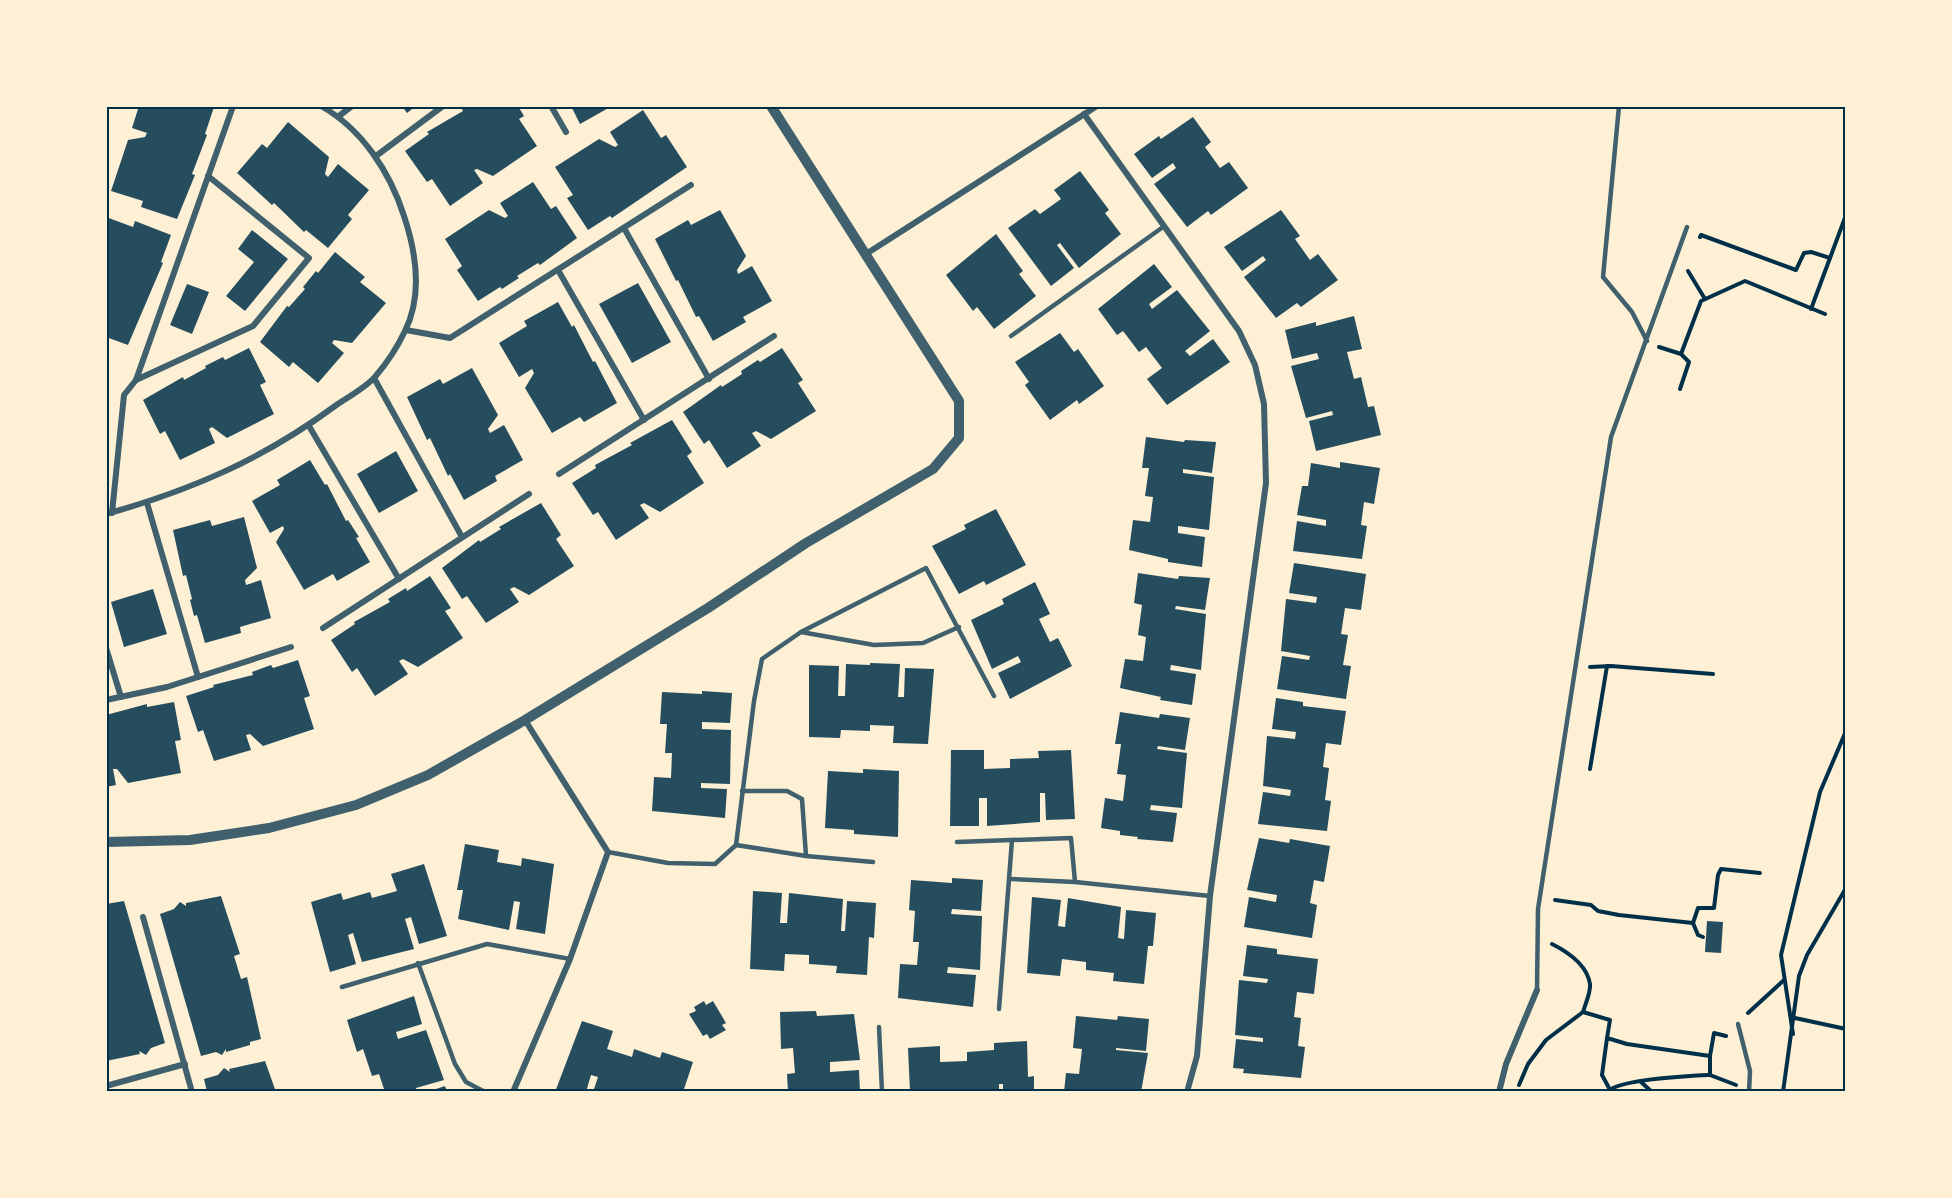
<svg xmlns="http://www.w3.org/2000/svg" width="1952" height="1198" viewBox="0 0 1952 1198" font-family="Overpass,sans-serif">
<rect width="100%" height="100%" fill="#fdf0d5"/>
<g fill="#264d5e">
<polygon points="139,106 214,107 205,134 207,135 192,174 195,175 177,219 141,207 143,201 111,191 128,140 145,137 147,133 132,128"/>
<polygon points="402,106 416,106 407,113"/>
<polygon points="465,106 518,106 524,116 519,119 537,146 493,176 477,169 474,170 483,183 450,206 432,179 427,182 405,151 429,134 427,132 463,111 462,109"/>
<polygon points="571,106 612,106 580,124"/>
<polygon points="643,110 661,138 666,135 687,167 612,218 610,216 588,230 567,198 573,195 555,167 599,139 615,147 618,145 610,132"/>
<polygon points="1193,117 1211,142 1205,147 1220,168 1229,162 1248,188 1211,215 1208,211 1187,227 1154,184 1176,168 1173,163 1152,178 1134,154 1159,136 1161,139"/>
<polygon points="288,122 329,157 325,174 328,177 338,164 369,190 348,215 352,219 328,248 306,230 304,232 274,203 272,205 237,173 262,144 267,148"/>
<polygon points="1080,171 1109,210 1105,213 1121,234 1079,268 1060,243 1057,245 1074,268 1051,286 1008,228 1035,209 1040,214 1061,199 1054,190"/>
<polygon points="533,182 551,209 556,206 577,238 540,265 538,263 517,276 519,278 502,289 500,287 478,301 457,270 462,266 445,239 489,210 505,218 508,216 500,203"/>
<polygon points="720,210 746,256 737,270 738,274 752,266 772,301 743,317 746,322 713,341 699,316 696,317 678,280 676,281 655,239 688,220 691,225"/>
<polygon points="1281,210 1300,236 1295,239 1310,260 1318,254 1338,280 1301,307 1297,303 1276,318 1244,277 1266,260 1263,256 1242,271 1224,247"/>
<polygon points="106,217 133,227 135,221 171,235 161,262 163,263 128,345 106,337"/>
<polygon points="252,230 288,259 245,311 226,296 254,262 238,249"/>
<polygon points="996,234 1023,271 1019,274 1036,296 994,329 977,307 973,311 946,275"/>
<polygon points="335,252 365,277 360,282 386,303 352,343 334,340 332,343 344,353 318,383 293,362 289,367 260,342 287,306 289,307 305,289 303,287 316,271 318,273"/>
<polygon points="1154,264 1172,287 1149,304 1152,309 1177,290 1210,331 1185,351 1190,356 1213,339 1230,362 1167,405 1147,379 1162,368 1146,347 1139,352 1123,331 1117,335 1098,309"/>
<polygon points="638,283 671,342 632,363 599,304"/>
<polygon points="187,284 209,292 192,334 170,325"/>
<polygon points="558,302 572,327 574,325 593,362 595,361 617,403 584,422 580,417 552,433 525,388 534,373 532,369 519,377 499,343 527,326 524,321"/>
<polygon points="1354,316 1362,349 1347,352 1354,379 1361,377 1368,407 1374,406 1381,435 1316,451 1309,421 1333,415 1332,411 1306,418 1291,366 1319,359 1317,353 1292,359 1285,330 1316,322 1316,326"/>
<polygon points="1060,333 1074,352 1078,349 1104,386 1079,404 1077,400 1050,420 1025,385 1029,382 1015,362"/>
<polygon points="249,348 266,382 260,385 274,414 227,438 212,427 209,429 215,443 180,460 165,431 160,434 143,400 183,377 184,380 206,368 205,366 223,357 225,360"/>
<polygon points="782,348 803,380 798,383 816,411 771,439 756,431 752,433 761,446 727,468 709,440 704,444 683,412 721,385 722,387 742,374 741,371 758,360 760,362"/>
<polygon points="472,368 498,415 488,429 490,433 504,425 523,460 495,476 497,481 464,500 450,474 448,476 430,438 427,440 407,397 440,379 443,384"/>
<polygon points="672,420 692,452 687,456 704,483 660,512 644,503 640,505 649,518 616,540 598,512 593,515 572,483 596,468 595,465 632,445 630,443"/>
<polygon points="1146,437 1184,442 1185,440 1216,442 1212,473 1183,469 1183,473 1214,477 1209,530 1178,526 1178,533 1205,537 1202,567 1168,562 1168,559 1129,550 1133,520 1150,522 1153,497 1145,496 1149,468 1142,468"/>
<polygon points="396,451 418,491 379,513 357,474"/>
<polygon points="310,460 325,485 327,484 346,521 348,520 359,537 356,538 370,562 337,581 333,574 304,590 276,542 284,529 283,526 270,533 252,501 280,485 277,480"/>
<polygon points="1340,462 1380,468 1374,504 1364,502 1361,525 1367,526 1362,559 1293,551 1297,521 1326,526 1326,520 1297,515 1302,486 1308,486 1311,463 1340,468"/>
<polygon points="541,503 561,535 556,539 574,566 529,595 514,587 510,589 519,602 486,623 467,596 462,599 442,568 479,540 480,542 501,529 499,527"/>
<polygon points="996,509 1026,565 986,585 984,581 959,594 932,546 966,529 964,525"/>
<polygon points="244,517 257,568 245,580 246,585 261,580 271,618 240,627 241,633 205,643 197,615 194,616 190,600 192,599 186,575 183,576 173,530 210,520 212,526"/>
<polygon points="1294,563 1366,574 1361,610 1345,608 1341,634 1348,635 1343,665 1351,666 1346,699 1277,689 1282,656 1309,660 1310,656 1281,651 1286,599 1316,603 1317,597 1289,593"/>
<polygon points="1138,573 1178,579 1179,576 1210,578 1205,610 1176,606 1175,609 1206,614 1201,670 1171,665 1170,670 1196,674 1192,705 1160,700 1161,697 1120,688 1125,659 1143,661 1146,637 1138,635 1142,605 1134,603"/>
<polygon points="430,576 451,608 445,611 463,638 418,667 403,659 399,661 408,674 375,696 357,668 352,672 331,640 355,624 354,622 390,602 388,599 406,588 407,591"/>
<polygon points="1035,582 1050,614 1039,619 1050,642 1058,638 1072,666 1010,699 998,673 1021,662 1018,656 992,669 971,620 1004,604 1002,599"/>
<polygon points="153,589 167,634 124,647 111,602"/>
<polygon points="298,660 310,696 304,698 314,729 263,746 250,734 246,735 251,750 214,761 203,730 198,732 186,696 214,687 213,685 253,675 252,672 271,665 273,668"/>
<polygon points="870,663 900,664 898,697 904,697 905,668 934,669 928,744 893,743 894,726 870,725 870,731 841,730 840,738 809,737 809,665 839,666 838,696 845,696 846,664 870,665"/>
<polygon points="702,691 732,693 730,723 702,722 702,729 731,730 730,784 701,783 701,788 727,789 725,818 652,811 654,777 671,778 672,753 665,753 667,724 660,724 662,692 702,694"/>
<polygon points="1276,698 1303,702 1303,706 1346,711 1341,745 1326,743 1323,767 1329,768 1325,800 1331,801 1327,831 1258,824 1263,792 1290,796 1291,790 1263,786 1267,736 1295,739 1296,732 1272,729"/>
<polygon points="174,702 181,740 175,741 181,773 128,783 117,769 113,769 116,785 106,787 106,715 147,704 147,707"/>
<polygon points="1120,712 1159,718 1160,714 1190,718 1185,750 1158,746 1157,749 1187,753 1182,808 1151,805 1150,810 1177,813 1173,842 1137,839 1138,837 1120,835 1120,831 1101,828 1105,798 1123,801 1126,775 1117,774 1121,744 1115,744"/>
<polygon points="951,750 984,750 984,769 1010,768 1010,759 1039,758 1038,751 1071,750 1075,819 1046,820 1045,793 1040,793 1040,822 987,826 987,798 979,798 979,826 950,826"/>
<polygon points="863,769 899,771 898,837 854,834 854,830 825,828 828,771 863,773"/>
<polygon points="1259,838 1289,843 1290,839 1330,846 1324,882 1314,880 1310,903 1317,905 1312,938 1244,927 1249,897 1276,902 1277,895 1247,890"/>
<polygon points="465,844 499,850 497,862 521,866 522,858 554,864 545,934 516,929 520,902 514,901 509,930 458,919 463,890 457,890"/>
<polygon points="424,864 447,936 419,944 411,917 405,919 414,949 362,962 353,933 348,935 356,964 330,972 311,902 341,893 343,900 370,892 372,898 397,891 391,874"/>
<polygon points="952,878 983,880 981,911 952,909 951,914 982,916 980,970 948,967 947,973 976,975 973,1007 898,998 900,964 917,965 919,942 913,942 915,911 909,910 911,880 952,883"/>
<polygon points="753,891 782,893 780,923 787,923 789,893 843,899 841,931 845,931 847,901 876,903 874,938 869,937 867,975 836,973 837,966 809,964 809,955 785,954 784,971 750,969"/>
<polygon points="221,896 240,954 234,956 241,979 247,977 261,1039 250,1042 250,1045 226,1052 226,1049 222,1055 216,1052 201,1056 160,914 174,909 180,902 186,906 186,903"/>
<polygon points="1032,897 1061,900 1058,926 1065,927 1068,898 1121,907 1118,938 1124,939 1126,910 1156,913 1153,946 1148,946 1144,984 1113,981 1114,973 1086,970 1086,962 1062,959 1060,976 1027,973"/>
<polygon points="124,901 165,1043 151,1048 146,1055 139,1051 140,1054 106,1061 106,904"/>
<polygon points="1707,921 1723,922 1721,953 1705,952"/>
<polygon points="1247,945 1277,949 1277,954 1318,959 1314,994 1297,992 1294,1017 1301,1018 1298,1046 1305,1047 1301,1078 1243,1073 1244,1069 1233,1068 1236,1039 1263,1042 1263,1038 1235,1035 1239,980 1267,983 1268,979 1243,976"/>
<polygon points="414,996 422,1024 396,1032 398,1039 426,1030 444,1080 416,1088 417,1092 385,1092 379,1074 372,1076 363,1049 357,1052 347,1020"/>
<polygon points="704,1001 706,1005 713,1001 726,1023 722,1025 726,1030 710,1039 707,1034 703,1036 689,1014 696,1011 694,1007"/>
<polygon points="816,1011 817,1016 854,1014 860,1060 830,1062 830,1072 859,1070 860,1092 788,1092 787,1074 795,1073 793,1048 781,1049 780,1012"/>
<polygon points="1076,1016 1117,1020 1118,1016 1149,1019 1146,1051 1116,1048 1116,1050 1148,1053 1141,1092 1064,1092 1066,1073 1079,1074 1082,1049 1073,1048"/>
<polygon points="582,1021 613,1031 607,1049 632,1057 634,1049 660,1058 662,1052 693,1062 683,1092 593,1092 598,1077 591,1075 586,1092 555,1092"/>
<polygon points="1027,1041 1028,1077 1034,1076 1034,1092 1003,1092 1003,1084 999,1084 999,1092 910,1092 908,1048 940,1046 940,1062 967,1061 967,1052 994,1050 994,1043"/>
<polygon points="265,1061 276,1092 207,1092 204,1079 218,1075 224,1068 230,1072 229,1069"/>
<polygon points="445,1086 447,1092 430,1092 430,1091"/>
</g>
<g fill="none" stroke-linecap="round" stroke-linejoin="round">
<g stroke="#003049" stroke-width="4">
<polyline points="1700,237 1701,235 1796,270 1804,253 1811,252 1830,258 1811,309"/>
<polyline points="1830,258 1846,215"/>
<polyline points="1688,271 1705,299"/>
<polyline points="1659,347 1681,354 1701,301 1745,281 1825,314"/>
<polyline points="1680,389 1689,362 1681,354"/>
<polyline points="1590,667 1611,666 1713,674"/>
<polyline points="1590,769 1607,666"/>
<polyline points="1555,900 1591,905 1598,911 1619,915 1693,923 1698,908 1714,908 1718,875 1721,869 1760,873"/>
<polyline points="1693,923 1698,935 1703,937"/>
<path d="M1552 944C1568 952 1587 965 1590 984 1591 992 1585 1005 1583 1012L1610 1020 1607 1038 1627 1044 1710 1056 1714 1033 1726 1036"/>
<polyline points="1748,1013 1784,980"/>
<polyline points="1795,1018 1846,1029"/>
<polyline points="1793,1034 1781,955 1820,792 1846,731"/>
<polyline points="1607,1038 1602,1075 1609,1088"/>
<polyline points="1710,1056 1710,1075 1736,1085"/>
<polyline points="1641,1082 1652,1092"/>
<polyline points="1519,1085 1528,1064 1546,1040 1583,1012"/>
<path d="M1607 1092C1619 1079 1690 1076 1710 1075"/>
<polyline points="1783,1092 1799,976 1807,955 1846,888"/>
</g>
<g stroke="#3f606c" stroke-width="4.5">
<polyline points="1619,106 1603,277 1632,312 1647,341"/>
<polyline points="1011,336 1163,227"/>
<polyline points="801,632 874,645 923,643 959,627"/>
<polyline points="742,791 787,791 802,799 806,856"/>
<polyline points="957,842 1071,838 1075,882 1210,896"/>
<polyline points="736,845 806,856 873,862"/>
<polyline points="608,852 668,863 715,864 736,845 754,701 762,659 801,632 926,568 994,696"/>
<polyline points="1010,879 1075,882"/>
<polyline points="418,963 455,1064 466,1082 485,1092"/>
<polyline points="342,987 487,944 570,959"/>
<polyline points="1537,990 1538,909 1611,437 1687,227"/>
<polyline points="999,1009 1012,840"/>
<polyline points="1738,1024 1750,1071 1749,1092"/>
<polyline points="879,1027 882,1092"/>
</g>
<g stroke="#3f606c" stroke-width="6">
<polyline points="551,106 566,132"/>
<polyline points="1084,114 1239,331 1255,365 1264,404 1266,483 1210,896 1197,1056 1187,1092"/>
<polyline points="339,116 352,106"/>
<polyline points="376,156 443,106"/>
<polyline points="624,228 709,379"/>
<polyline points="866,254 1097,106"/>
<polyline points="558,270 644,420"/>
<polyline points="406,330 450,338 691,185"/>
<polyline points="374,378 462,537"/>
<polyline points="136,380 253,326 309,258 208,176"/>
<polyline points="309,426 399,579"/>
<polyline points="559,474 774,336"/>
<polyline points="147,503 198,677"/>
<polyline points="112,513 124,395 136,380 232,109"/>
<path d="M106 514C192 490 263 459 335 406 348 397 365 388 375 377 386 364 398 346 405 331 423 295 416 252 404 216 390 172 362 129 321 106"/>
<polyline points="323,628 529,494"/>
<polyline points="106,648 121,697"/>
<polyline points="106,700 167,687 291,647"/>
<polyline points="143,917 192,1092"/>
<polyline points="106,1086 185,1064"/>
<polyline points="513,1092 570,959 608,852 525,720"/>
<polyline points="1499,1092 1506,1064 1537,990"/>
</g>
<polyline stroke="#3f606c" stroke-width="10" points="106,842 190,840 269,828 356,805 428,775 525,720 708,608 806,543 933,469 959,438 959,401 771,106"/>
</g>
<rect width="1952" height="1198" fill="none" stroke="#fdf0d5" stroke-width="216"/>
<rect x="108" y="108" width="1736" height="982" fill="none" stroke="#003049" stroke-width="2"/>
</svg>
